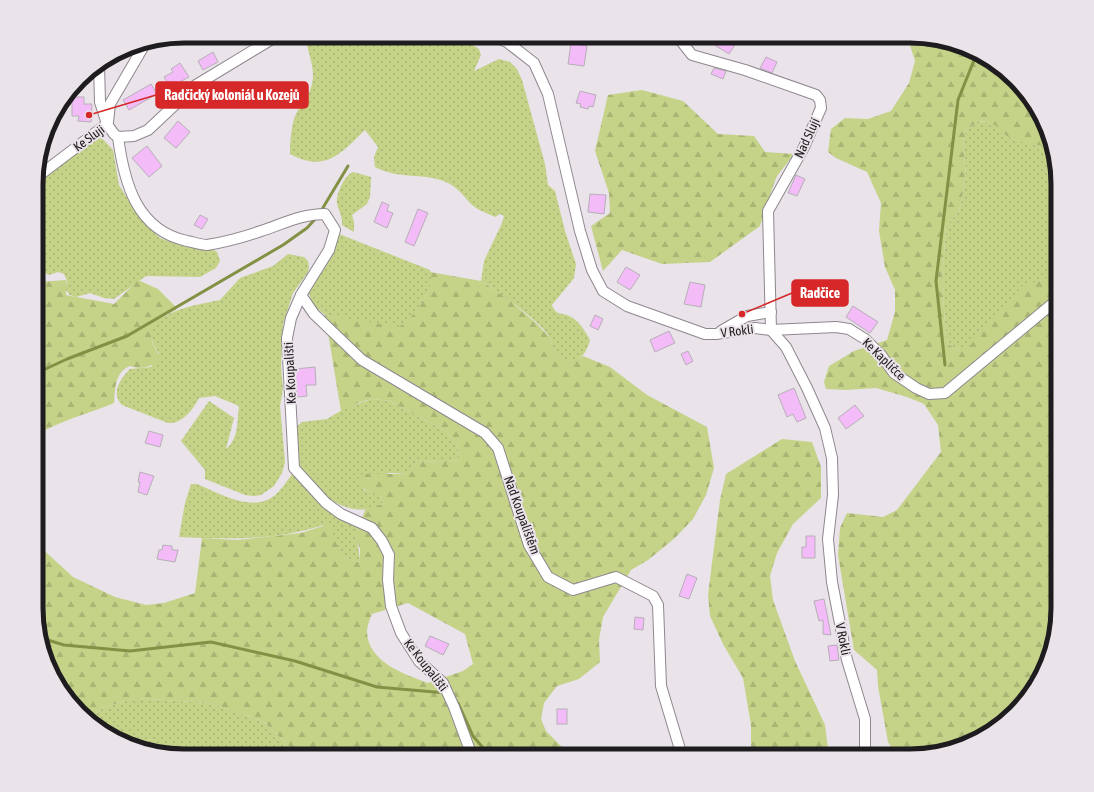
<svg xmlns="http://www.w3.org/2000/svg" width="1094" height="792" viewBox="0 0 1094 792" font-family="'Asap Condensed',sans-serif">
<defs>
<pattern id="grass-dots" width="8" height="8" patternUnits="userSpaceOnUse"><rect width="8" height="8" fill="#c4d388"/><path d="M2 2h.1M6 6h.1" fill="none" stroke="#a8b575" stroke-width="1.8" stroke-linecap="round"/></pattern>
<pattern id="forest-firs" width="22" height="20" patternUnits="userSpaceOnUse"><rect width="22" height="20" fill="#c4d388"/><path d="M5 1l3.5 6h-7zM16 11l3.5 6h-7z" fill="#a8b575"/></pattern>
</defs>
<rect width="100%" height="100%" fill="#eae3ea"/>
<g fill="url(#grass-dots)">
<path d="M305 36H426L473 45 479 49 481 55 474 71 499 59 510 62 517 69 522 80 545 164 548 185 555 191 565 231 576 264 574 278 552 305C556 316 561 312 569 316 579 320 585 331 590 340 585 359 574 367 555 356 553 351 552 344 550 338 541 321 498 292 481 281L484 261 502 223 504 216 500 214 495 217C487 213 477 210 471 204 463 195 457 187 446 182 422 172 400 180 375 167L374 157 378 147 365 130C340 154 326 173 290 154 290 143 291 125 296 114 303 101 313 92 313 75 313 63 307 48 305 36Z"/>
<polygon points="978,121 994,123 1013,139 1051,148 1058,175 1058,219 1052,230 1055,243 1058,245 1058,275 1022,287 967,350 960,350 949,345 946,337 942,282 946,226 959,211 962,198 966,174 963,145 967,130"/>
<polygon points="97,136 100,136 113,150 119,185 141,220 160,238 171,242 190,248 209,247 217,252 220,261 216,268 200,277 146,276 114,299 104,298 90,293 76,297 70,295 65,289 67,281 64,274 58,272 49,275 40,270 37,265 37,184 74,151"/>
<path d="M353 172 371 177 370 197 367 204 352 215 354 222V232L342 225C343 216 338 211 337 203 336 193 345 175 353 172Z"/>
<path d="M339 234 430 270C430 272 432 273 432 275 435 288 411 323 399 327 397 328 393 327 390 327L325 315 313 305 308 290Z"/>
<path d="M288 254 304 257 308 261 309 267 308 272 293 293 283 324 281 367 283 389 280 406 285 462 282 473 274 486 261 495 253 496 245 495 205 479V470L181 441 209 401 234 418 226 449C239 439 237 421 239 406L215 396 199 398C193 410 182 424 168 423L122 405C110 393 121 378 130 369L151 367 159 353C129 314 197 305 220 300L240 278 273 266Z"/>
<path d="M372 399 390 401 446 431 457 444 459 454 457 460 449 462 417 461 409 474 390 473 358 479 364 490 381 495 383 504C349 523 309 490 297 459 293 451 295 438 295 428L302 422 327 419 347 407Z"/>
<path d="M292 474C314 499 327 511 359 524 354 539 359 545 360 561L357 562 341 556 323 525C276 541 228 539 179 537L185 503 191 484H197C219 493 252 513 274 496 281 490 287 481 292 474Z"/>
<polygon points="135,698 209,703 263,721 299,756 175,756 128,745 94,725 89,720 102,708"/>
</g>
<g fill="url(#forest-firs)" fill-rule="evenodd">
<path d="M907 36H919L966 47 1000 67 1043 118 1051 148C1039 145 1023 143 1013 139 998 133 1002 122 978 121L967 130 963 145 966 174 962 198 959 211 946 226 942 282 946 337 949 345 960 350 967 349 1022 286 1058 275V617L1047 664 1027 698 975 741 910 756H897L888 742 878 686 877 670 854 650 838 555 840 528 847 513 883 517 897 510 941 452 938 425 924 404 907 397 876 388 846 390 826 389 824 382 829 366 854 351 887 340 895 312V290L885 267 879 231 881 203 867 172 836 158 828 152 831 129 845 118 868 119 891 111 909 83 915 61Z"/>
<polygon points="642,90 683,101 718,134 754,136 765,152 794,154 777,176 773,186 760,226 710,262 662,264 622,250 603,271 591,226 610,213 609,193 595,151 608,95"/>
<path d="M430 272 481 281 508 299 536 323 550 338 555 356C566 362 572 363 583 356L610 367 647 395 707 427 714 468 706 495 693 519 675 538 648 560 631 570 603 617 599 640 600 662 579 679 557 686 544 703 541 719 546 731 571 756H299L263 721 209 703 135 698 102 708 89 720 56 682 37 627V544L73 577 115 597 146 605 164 603 195 593 202 538 237 540 301 533 329 524 341 556 357 562 360 561V549L355 536 365 510 383 504 381 495C370 492 361 491 358 479L362 474H409L417 461 449 462 457 460 459 454 457 444 446 431 390 401 372 399 360 402 341 411 325 315 399 327C412 320 438 287 430 272ZM408 603 465 634 473 664 463 671 428 683C404 674 368 662 367 632 367 626 370 619 372 614Z"/>
<path d="M66 280V295L114 304 138 280 158 289 176 307V310C162 315 146 329 154 346 157 352 159 353 160 360 150 367 142 370 130 366 115 372 115 388 114 403 88 414 61 420 37 435V282Z"/>
<polygon points="782,439 812,442 821,467 821,498 793,524 777,553 770,576 773,600 795,661 825,725 829,756 751,756 751,725 743,678 723,644 710,616 708,595 720,500 726,474"/>
</g>
<g fill="none" stroke-linecap="round" stroke-linejoin="round">
<g stroke="#839144" stroke-width="3">
<polyline points="321,211 348,166"/>
<polyline points="945,365 936,281 958,100 977,53"/>
<polyline points="37,373 67,359 127,336 283,245 307,228 317,217"/>
<polyline points="41,638 64,645 130,651 211,642 295,661 377,687 446,693"/>
<polyline points="458,703 473,736 490,756"/>
</g>
</g>
<g fill="#f3bbf8" stroke="#b6b0b7">
<polygon points="712,36 724,36 736,43 729,54 708,41"/>
<polygon points="571,43 587,46 584,66 568,64"/>
<polygon points="213,52 218,62 203,70 198,61"/>
<polygon points="766,57 777,62 772,73 760,68"/>
<polygon points="180,63 189,77 170,87 164,77 173,72 171,69"/>
<polygon points="714,68 726,71 723,79 711,74"/>
<polygon points="151,84 157,94 129,110 123,100"/>
<polygon points="580,91 596,95 593,107 589,106 588,109 580,107 581,104 576,103"/>
<polygon points="72,97 84,97 84,104 92,104 91,122 78,121 79,116 72,116"/>
<polygon points="178,121 190,132 176,148 164,138"/>
<polygon points="147,146 162,166 149,177 132,158"/>
<polygon points="796,175 805,179 797,196 788,193"/>
<polygon points="590,194 606,195 604,214 588,212"/>
<polygon points="382,202 389,205 387,211 393,213 387,228 374,222"/>
<polygon points="418,209 428,213 414,246 405,242"/>
<polygon points="200,215 208,219 202,229 194,225"/>
<polygon points="626,267 640,275 630,290 617,282"/>
<polygon points="690,282 705,285 701,307 684,304"/>
<polygon points="853,306 878,322 870,333 846,317"/>
<polygon points="595,315 603,319 598,330 590,326"/>
<polygon points="669,331 675,343 655,352 650,340"/>
<polygon points="688,351 693,361 686,365 681,354"/>
<polygon points="315,367 316,385 306,385 307,396 297,397 295,369"/>
<polygon points="794,388 806,418 797,422 793,414 787,417 778,395"/>
<polygon points="855,405 864,416 846,429 838,418"/>
<polygon points="149,431 163,435 160,447 145,443"/>
<polygon points="140,472 154,476 147,495 138,492 140,482 138,482"/>
<polygon points="806,536 815,536 815,558 802,558 802,547 806,547"/>
<polygon points="163,545 172,546 172,550 178,550 175,562 157,559 159,550 162,550"/>
<polygon points="687,574 697,578 689,599 679,596"/>
<polygon points="824,599 828,619 831,635 823,634 823,620 819,621 814,601"/>
<polygon points="635,617 644,618 643,630 634,629"/>
<polygon points="430,636 449,644 443,655 425,646"/>
<polygon points="837,645 839,660 830,661 828,646"/>
<rect x="557" y="709" width="10" height="15"/>
</g>
<g fill="none" stroke-linecap="round" stroke-linejoin="round">
<defs>
<g id="minor">
<polyline points="492,36 507,42 534,63 548,94 580,231 592,270 603,291 627,306 705,334 716,334 755,328 771,330 836,327 849,329 865,339 881,355 894,373 916,388 929,394 945,393 1058,299"/>
<polyline points="677,36 692,55 745,70 816,95 820,100 821,108 804,147 768,211 771,330"/>
<polyline points="99,65 100,102 107,124 114,134 118,137 134,136 148,130 196,85 277,36"/>
<polyline points="108,122 110,104 145,44"/>
<path d="M118 137C124 182 136 230 187 241 193 242 201 245 207 245 225 242 244 237 261 231 283 224 301 214 325 214L335 230 329 250 301 295 291 318 287 338 294 468 326 503 341 514 372 528 382 541 389 555 388 580 391 606 401 633 419 661 443 683 454 707 472 756"/>
<polyline points="37,177 107,124"/>
<polyline points="301,295 314,314 362,360 485,433 498,448 529,545 548,577 573,590 616,577 653,596 658,605 661,686 682,756"/>
<polyline points="771,330 786,347 807,388 825,428 832,458 833,495 828,539 832,582 847,660 865,719 865,750 867,756"/>
<polyline points="721,331 747,316 771,312"/>
</g>
</defs>
<use href="#minor" stroke="#8e878e" stroke-width="12"/>
<use href="#minor" stroke="#fff" stroke-width="10"/>
</g>
<g text-anchor="middle" dominant-baseline="central" stroke-width="4" stroke-linejoin="round" paint-order="stroke">
<g font-size="13" fill="#1f1c1f" stroke="#eae3ea">
<text transform="translate(89 138) rotate(-36)">Ke Sluji</text>
<text transform="translate(807 138) rotate(-65)">Nad Slují</text>
<text transform="translate(737 331) rotate(-7)">V Rokli</text>
<text transform="translate(884 359) rotate(44)">Ke Kapličce</text>
<text transform="translate(290 373) rotate(-93)">Ke Koupališti</text>
<text transform="translate(522 515) rotate(70)">Nad Koupalištěm</text>
<text transform="translate(843 639) rotate(79)">V Rokli</text>
<text transform="translate(426 665) rotate(52)">Ke Koupališti</text>
</g>
</g>
<path d="M0 0H1094V792H0ZM184 43H910A141 141 0 0 1 1051 184V608A141 141 0 0 1 910 749H184A141 141 0 0 1 43 608V184A141 141 0 0 1 184 43Z" fill="#eae3ea" fill-rule="evenodd"/>
<path fill="none" stroke="#1f1c1f" stroke-width="5" d="M184 43H910A141 141 0 0 1 1051 184V608A141 141 0 0 1 910 749H184A141 141 0 0 1 43 608V184A141 141 0 0 1 184 43Z"/>
<path fill="none" stroke="#d62828" stroke-width="1.5" d="M89 115L156 95M742 314L792 293"/>
<g fill="#d62828" stroke="#eae3ea" stroke-width="1.5">
<circle cx="89" cy="115" r="4"/>
<circle cx="742" cy="314" r="4"/>
</g>
<g fill="#d62828" stroke="#d62828" stroke-width="1.5">
<rect x="156" y="82" width="152" height="26" rx="4"/>
<rect x="792" y="280" width="56" height="26" rx="4"/>
</g>
<g font-size="14" text-anchor="middle" font-weight="bold" fill="#fff">
<text x="232" y="100">Radčický koloniál u Kozejů</text>
<text x="820" y="298">Radčice</text>
</g>
</svg>
